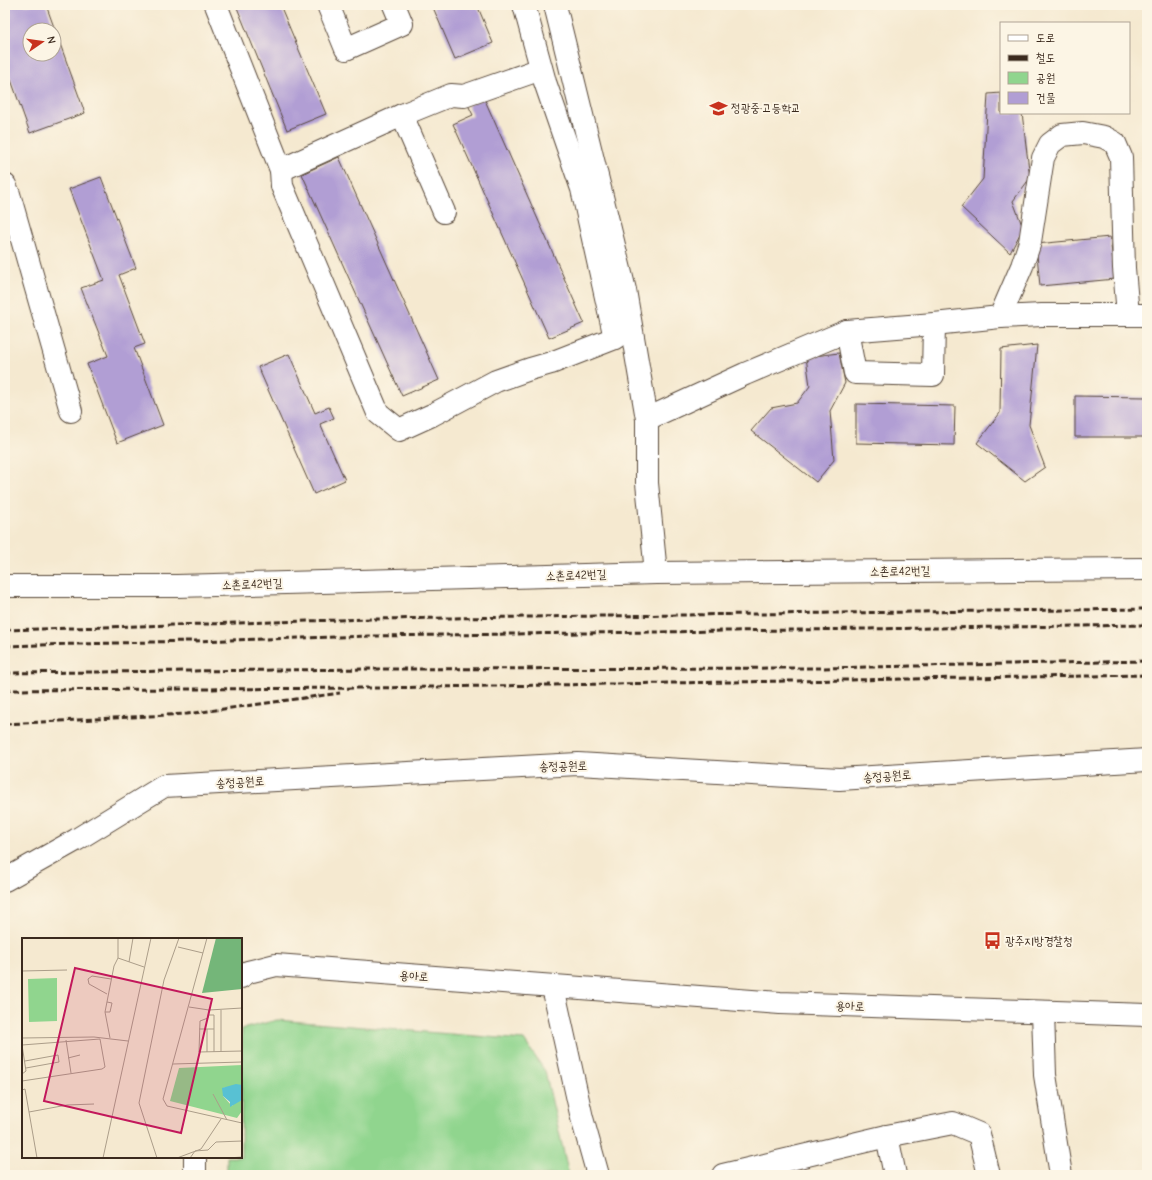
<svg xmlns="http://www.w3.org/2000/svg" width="1152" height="1180" viewBox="0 0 1152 1180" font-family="'Comic Neue','Poor Story',sans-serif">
<rect width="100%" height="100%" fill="#fcf5e5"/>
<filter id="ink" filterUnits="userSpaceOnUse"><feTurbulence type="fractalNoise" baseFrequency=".025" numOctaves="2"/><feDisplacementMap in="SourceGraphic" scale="8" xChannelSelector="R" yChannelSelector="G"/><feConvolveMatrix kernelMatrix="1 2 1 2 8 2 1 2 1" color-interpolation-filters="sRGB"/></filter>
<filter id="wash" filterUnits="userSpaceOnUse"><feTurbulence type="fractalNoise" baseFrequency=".012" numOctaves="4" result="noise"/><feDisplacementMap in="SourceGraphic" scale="16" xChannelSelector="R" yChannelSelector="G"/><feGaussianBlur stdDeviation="0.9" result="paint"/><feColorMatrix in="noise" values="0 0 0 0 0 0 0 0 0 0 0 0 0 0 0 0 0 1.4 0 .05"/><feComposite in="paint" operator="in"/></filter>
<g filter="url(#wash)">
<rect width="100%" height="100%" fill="#f5e9d0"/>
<polygon fill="#90d58e" stroke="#668056" points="277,1020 524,1040 545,1071 569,1175 227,1175 227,1157 241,1157 242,1029"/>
<g id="blocks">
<g fill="#b19ed4" fill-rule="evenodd">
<path d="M5 5H46L85 113 30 133 5 63ZM30 30H54V54H30Z"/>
<polygon points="236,5 280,5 326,114 287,130"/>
<polygon points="432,5 477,5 493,43 455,59"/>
<polygon points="1001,93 1001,113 1022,113 1030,178 1013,201 1023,228 1010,253 961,207 983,179 988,94"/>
<polygon points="484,98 584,323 549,338 453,124 473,115 468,105"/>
<polygon points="339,157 439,380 402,396 302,174"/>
<polygon points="101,177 136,268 119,275 145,344 134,348 163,425 117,443 87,364 108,356 81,288 104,280 69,189"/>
<polygon points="1110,237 1115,279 1040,286 1036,244"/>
<polygon points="1037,345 1029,425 1045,467 1025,481 977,443 1000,413 1001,349"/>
<polygon points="839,353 845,383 830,411 834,460 816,482 751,431 771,408 797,403 810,386 806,357"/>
<polygon points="289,354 315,413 329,407 334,418 320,424 345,480 314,494 258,367"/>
<polygon points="1075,396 1147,397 1147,437 1075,437"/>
<polygon points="856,404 955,406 954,445 856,443"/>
</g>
</g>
</g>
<g filter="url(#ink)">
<use href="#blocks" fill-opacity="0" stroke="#574739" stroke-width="1"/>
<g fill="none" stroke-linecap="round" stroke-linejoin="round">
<defs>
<g id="minor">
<polyline points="216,5 281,170 282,186 378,413 399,430 432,415 496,381 530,369 551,363 615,338 582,189 545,82 524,5"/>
<polyline points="328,5 346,49 402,24 394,5"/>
<polyline points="555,5 625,290 647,419 647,483 656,573"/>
<polyline points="402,115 444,212"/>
<polyline points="281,170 402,115 451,95 464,96 541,69"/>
<polyline points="5,185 9,194 71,411"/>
<polyline points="1000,317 1022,266 1030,242 1043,158 1050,144 1062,135 1083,133 1104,137 1115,143 1121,157 1124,268 1128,315"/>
<polyline points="847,331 855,373 933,375 934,324"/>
<polyline points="647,419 745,374 847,331 934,324 1000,317 1042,315 1147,315"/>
<polyline points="5,586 177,586 656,573 1147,569"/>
<polyline points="5,880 76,840 164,786 578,764 839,779 1147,760"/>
<polyline points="241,977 248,972 276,965 780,1003 1147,1015"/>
<polyline points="553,987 582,1118 598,1175"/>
<polyline points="1043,1012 1045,1075 1061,1175"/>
<polyline points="887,1136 895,1175"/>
<polyline points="195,1175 195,1157"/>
<polyline points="723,1175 887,1136 953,1123 979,1134 989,1175"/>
</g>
</defs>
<use href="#minor" stroke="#574739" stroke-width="24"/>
<use href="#minor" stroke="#fff" stroke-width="22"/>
<g stroke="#3b2a1e" stroke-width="3" stroke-dasharray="6 3" stroke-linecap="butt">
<polyline points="5,630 373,619 1147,609"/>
<polyline points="5,646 374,636 1147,625"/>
<polyline points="5,673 370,669 823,668 1147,661"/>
<polyline points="5,690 373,688 1147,675"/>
<polyline points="5,724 187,714 340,693"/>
</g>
</g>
</g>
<defs>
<symbol id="school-bare" viewBox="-9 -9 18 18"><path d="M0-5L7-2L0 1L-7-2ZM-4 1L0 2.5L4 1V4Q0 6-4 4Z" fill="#c8321e" stroke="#fcf5e5" stroke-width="2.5" paint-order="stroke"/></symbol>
<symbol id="bus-bare" viewBox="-9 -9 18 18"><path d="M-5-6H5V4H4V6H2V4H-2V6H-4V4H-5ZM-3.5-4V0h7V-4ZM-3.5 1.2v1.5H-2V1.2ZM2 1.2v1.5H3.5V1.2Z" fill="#c8321e" stroke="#fcf5e5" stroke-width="2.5" paint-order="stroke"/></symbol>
</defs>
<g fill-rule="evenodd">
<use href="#school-bare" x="706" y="96" width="25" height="25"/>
<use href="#bus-bare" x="980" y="928" width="25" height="25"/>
</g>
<g text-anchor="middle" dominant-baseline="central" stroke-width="4" stroke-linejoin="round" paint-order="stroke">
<g font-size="12" fill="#3b2a1e" stroke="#fcf5e5" text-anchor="start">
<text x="731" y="108">정광중·고등학교</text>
<text x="1005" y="941">광주지방경찰청</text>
</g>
<g font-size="12" fill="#3b2a1e" stroke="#fcf5e5">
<text transform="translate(900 571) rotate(-1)">소촌로42번길</text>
<text transform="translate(576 575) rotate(-2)">소촌로42번길</text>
<text transform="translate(252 584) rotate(-2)">소촌로42번길</text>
<text transform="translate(563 766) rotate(-1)">송정공원로</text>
<text transform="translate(887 776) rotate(-4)">송정공원로</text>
<text transform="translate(240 782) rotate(-3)">송정공원로</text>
<text transform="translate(414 976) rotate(4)">용아로</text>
<text transform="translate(850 1006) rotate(2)">용아로</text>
</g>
</g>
<g transform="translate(22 938)">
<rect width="220" height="220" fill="#f5e9d0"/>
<path d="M35 40V83L7 84 6 41ZM220 127V147L201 150V158L210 168 213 164 220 162V173L215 180 148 163 157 130Z" fill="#90d58e"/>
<path d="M194 0H220V51L180 55Z" fill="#74b679"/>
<path d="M214 146 220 147V162L208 169V164L201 158 200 150Z" fill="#58c1d3"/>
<path fill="none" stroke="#ab9d89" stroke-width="1" d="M185 0 141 161 145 168 220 185M156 9 181 15M96 20 122 29M107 24 111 0M0 33 45 32M85 56 67 46 66 41 70 38 89 41M167 69 187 72 220 70M187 72 186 80 178 83 177 114 220 113M199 72V114M83 74H88L90 65 85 64M186 77H192V114M177 91H192M0 100 72 99 106 103M88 100 83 74 92 28 96 20V0M44 102 49 135M185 114V91M46 120 58 117M3 123 36 117 37 124 4 130M151 126 220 124M0 136 4 133 0 107 78 101 83 129 80 131 0 143M0 152 3 151 15 220M191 156 205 182M7 174 45 167 72 166M81 220 129 0M135 220 117 165 142 42 157 0M155 220 179 211 199 181M168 220 173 213 186 212 194 204 220 203M206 220 220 219"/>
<path fill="#c2185b" fill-opacity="0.15" stroke="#c2185b" stroke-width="2" d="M53 30 190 61 159 195 22 163Z"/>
<rect width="220" height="220" fill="none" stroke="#3b2a1e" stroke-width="2"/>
</g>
<rect width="1152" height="1180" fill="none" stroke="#fcf5e5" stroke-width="20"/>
<rect x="1000" y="22" width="130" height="92" fill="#fcf5e5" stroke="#afa495"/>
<rect x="1008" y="35" width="20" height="6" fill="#ffffff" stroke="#afa495"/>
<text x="1036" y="42" font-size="12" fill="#3b2a1e">도로</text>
<rect x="1008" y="55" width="20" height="6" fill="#3b2a1e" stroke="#afa495"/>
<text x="1036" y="62" font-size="12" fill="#3b2a1e">철도</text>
<rect x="1008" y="72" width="20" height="12" fill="#90d58e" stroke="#afa495"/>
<text x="1036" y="82" font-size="12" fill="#3b2a1e">공원</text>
<rect x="1008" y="92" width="20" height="12" fill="#b19ed4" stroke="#afa495"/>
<text x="1036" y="102" font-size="12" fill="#3b2a1e">건물</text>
<g transform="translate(42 42) rotate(77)"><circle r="19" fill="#fcf5e5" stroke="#afa495"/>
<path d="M0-3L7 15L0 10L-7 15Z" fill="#c8321e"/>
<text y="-6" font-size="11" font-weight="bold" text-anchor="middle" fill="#3b2a1e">N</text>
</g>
</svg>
